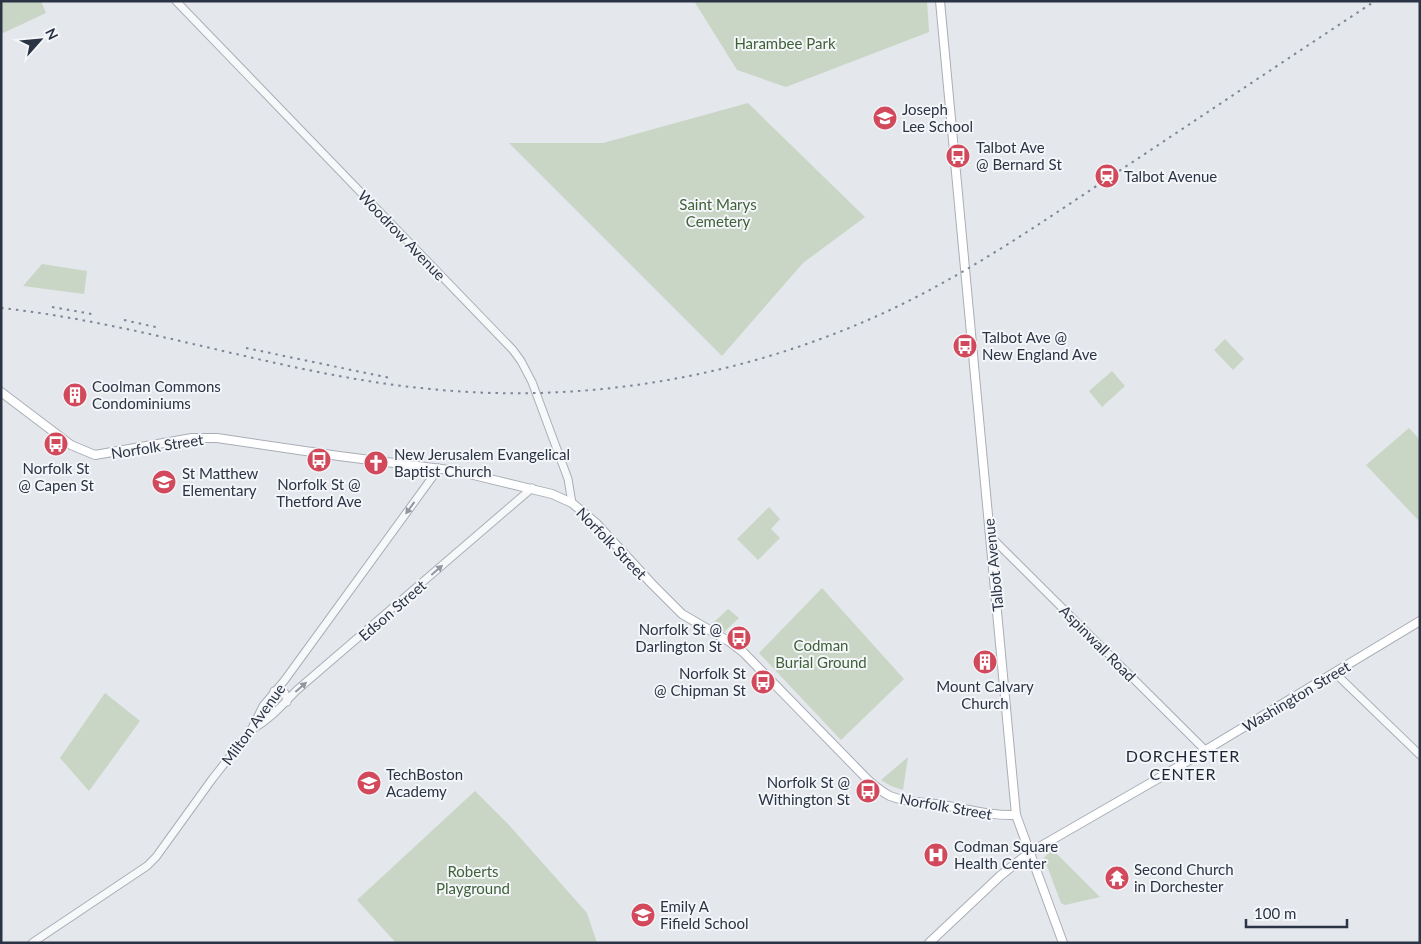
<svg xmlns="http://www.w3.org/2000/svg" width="1421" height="944" viewBox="0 0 1421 944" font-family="Lato,sans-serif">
<rect width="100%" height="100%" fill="#e4e7ec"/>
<g fill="#c9d6c5">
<polygon points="1,1 41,1 46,13 1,34"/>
<polygon points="694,1 927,1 929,32 786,87 737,70"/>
<polygon points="748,103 865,217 803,263 722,356 509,143 603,143"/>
<polygon points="42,264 87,271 84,294 23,286"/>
<polygon points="1225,339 1244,359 1233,370 1214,350"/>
<polygon points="1112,371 1125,386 1102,407 1089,391"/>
<polygon points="1409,428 1420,440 1420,522 1366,465"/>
<polygon points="769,507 780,519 771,529 780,538 758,560 737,539"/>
<polygon points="822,588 904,679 841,740 759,653"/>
<polygon points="728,609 739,618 724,632 711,625"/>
<polygon points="105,693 140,721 89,791 60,758"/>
<polygon points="908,757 903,790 891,786 881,780"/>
<polygon points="475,791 509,825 587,913 597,943 396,943 357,900"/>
<polygon points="1052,849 1100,897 1065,905 1061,903 1044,858"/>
</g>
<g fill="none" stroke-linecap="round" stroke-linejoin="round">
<defs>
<g id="tertiary">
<polyline points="176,1 513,350 521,361 532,382 568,479 572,503"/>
<polyline points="990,536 1205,750"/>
<polyline points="1335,673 1420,755"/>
<polyline points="274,691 282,691 285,693 287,702"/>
<path d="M251 730C270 720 282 705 297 690L532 488"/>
<polyline points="32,943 147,866 156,857 213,778 251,730 263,706 284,681 439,468"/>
</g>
<g id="secondary">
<polyline points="940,1 1016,815 1063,943"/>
<path d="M1 392 71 445 95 455 192 438H217L339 456 457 471 552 494 572 503 596 523 652 584 682 614 730 642 743 652 868 780C875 786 881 792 890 796 907 803 925 802 943 805 967 809 991 816 1016 815"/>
<polyline points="929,943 1000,876 1029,853 1166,774 1420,621"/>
</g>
</defs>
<use href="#tertiary" stroke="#a9aeb7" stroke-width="9"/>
<use href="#secondary" stroke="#a9aeb7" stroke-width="10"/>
<use href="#tertiary" stroke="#f7f8fa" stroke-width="7"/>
<use href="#secondary" stroke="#fff" stroke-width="8"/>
<g stroke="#7d8696" stroke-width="2" stroke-dasharray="2.5 5" stroke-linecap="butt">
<polyline points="52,307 92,314"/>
<path d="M1 308C150 324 292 378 441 390 589 403 741 377 877 316 957 280 1029 231 1101 183 1193 122 1284 61 1375 1"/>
<polyline points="124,320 160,328"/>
<polyline points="246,348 390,378"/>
</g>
</g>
<defs><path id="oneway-solid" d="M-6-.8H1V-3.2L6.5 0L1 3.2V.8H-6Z" transform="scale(1.25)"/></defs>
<g fill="#9196a0">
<use href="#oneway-solid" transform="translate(410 508) rotate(126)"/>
<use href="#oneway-solid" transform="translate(437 570) rotate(-41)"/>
<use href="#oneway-solid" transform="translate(301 687) rotate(-41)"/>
</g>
<defs>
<symbol id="school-disc" viewBox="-11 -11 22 22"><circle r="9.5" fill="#d1495b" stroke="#f4f6f9"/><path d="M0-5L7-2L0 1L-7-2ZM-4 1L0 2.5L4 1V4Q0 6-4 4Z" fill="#fff"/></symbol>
<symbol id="bus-disc" viewBox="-11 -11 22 22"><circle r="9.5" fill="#d1495b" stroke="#f4f6f9"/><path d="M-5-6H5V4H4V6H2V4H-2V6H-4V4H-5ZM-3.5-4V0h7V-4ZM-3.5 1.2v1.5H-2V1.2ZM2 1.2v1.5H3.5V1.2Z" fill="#fff"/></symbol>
<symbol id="station-disc" viewBox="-11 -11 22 22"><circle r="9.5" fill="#d1495b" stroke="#f4f6f9"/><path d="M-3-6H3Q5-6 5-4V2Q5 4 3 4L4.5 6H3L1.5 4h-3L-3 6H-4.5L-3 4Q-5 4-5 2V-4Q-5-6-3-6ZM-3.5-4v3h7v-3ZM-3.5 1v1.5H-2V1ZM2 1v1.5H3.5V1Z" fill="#fff"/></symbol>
<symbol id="building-disc" viewBox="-11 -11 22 22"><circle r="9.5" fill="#d1495b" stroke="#f4f6f9"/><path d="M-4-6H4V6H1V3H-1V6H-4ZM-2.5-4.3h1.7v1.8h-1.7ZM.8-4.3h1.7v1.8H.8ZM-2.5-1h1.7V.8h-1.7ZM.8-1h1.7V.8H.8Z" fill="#fff"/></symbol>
<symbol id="church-disc" viewBox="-11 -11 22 22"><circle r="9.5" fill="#d1495b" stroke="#f4f6f9"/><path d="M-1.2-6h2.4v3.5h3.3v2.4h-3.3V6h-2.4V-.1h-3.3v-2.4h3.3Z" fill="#fff"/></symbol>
<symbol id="hospital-disc" viewBox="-11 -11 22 22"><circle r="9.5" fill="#d1495b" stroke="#f4f6f9"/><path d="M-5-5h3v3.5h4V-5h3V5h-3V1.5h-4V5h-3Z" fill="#fff"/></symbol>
<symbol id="temple-disc" viewBox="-11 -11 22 22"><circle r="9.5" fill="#d1495b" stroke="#f4f6f9"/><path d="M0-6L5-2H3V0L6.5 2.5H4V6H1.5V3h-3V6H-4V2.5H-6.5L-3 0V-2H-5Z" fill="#fff"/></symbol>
</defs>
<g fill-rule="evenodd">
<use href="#school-disc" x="871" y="104" width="28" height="28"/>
<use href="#bus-disc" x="944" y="142" width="28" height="28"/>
<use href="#station-disc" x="1093" y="162" width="28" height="28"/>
<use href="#bus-disc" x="951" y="332" width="28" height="28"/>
<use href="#building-disc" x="61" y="381" width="28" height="28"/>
<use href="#bus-disc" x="42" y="430" width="28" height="28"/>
<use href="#bus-disc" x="305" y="446" width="28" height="28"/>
<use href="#church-disc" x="362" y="449" width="28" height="28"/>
<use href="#school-disc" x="150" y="468" width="28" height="28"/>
<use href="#bus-disc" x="725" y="624" width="28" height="28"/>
<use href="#building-disc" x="971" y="648" width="28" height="28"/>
<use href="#bus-disc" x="749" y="668" width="28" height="28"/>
<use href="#school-disc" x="355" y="769" width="28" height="28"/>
<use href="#bus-disc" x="854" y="777" width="28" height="28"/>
<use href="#hospital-disc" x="922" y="841" width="28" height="28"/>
<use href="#temple-disc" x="1103" y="864" width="28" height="28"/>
<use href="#school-disc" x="629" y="901" width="28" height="28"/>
</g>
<g text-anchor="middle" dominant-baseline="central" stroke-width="4" stroke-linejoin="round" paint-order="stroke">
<g font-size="15" fill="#3f6138" stroke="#f4f6f9">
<text x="785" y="43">Harambee Park</text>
<text x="718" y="204">Saint Marys<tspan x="718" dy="17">Cemetery</tspan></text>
<text x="821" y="645">Codman<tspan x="821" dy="17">Burial Ground</tspan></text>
<text x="473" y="871">Roberts<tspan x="473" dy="17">Playground</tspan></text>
</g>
<g font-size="15" fill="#2b3445" stroke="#f4f6f9" text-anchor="start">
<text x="902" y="109">Joseph<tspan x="902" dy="17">Lee School</tspan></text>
<text x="976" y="147">Talbot Ave<tspan x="976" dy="17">@ Bernard St</tspan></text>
<text x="1124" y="176">Talbot Avenue</text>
<text x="982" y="337">Talbot Ave @<tspan x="982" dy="17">New England Ave</tspan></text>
<text x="92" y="386">Coolman Commons<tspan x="92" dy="17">Condominiums</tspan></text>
<text x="394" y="454">New Jerusalem Evangelical<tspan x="394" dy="17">Baptist Church</tspan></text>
<text x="56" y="468" text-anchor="middle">Norfolk St<tspan x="56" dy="17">@ Capen St</tspan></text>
<text x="182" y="473">St Matthew<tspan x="182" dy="17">Elementary</tspan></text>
<text x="319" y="484" text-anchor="middle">Norfolk St @<tspan x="319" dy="17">Thetford Ave</tspan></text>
<text x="722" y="629" text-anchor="end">Norfolk St @<tspan x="722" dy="17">Darlington St</tspan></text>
<text x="746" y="673" text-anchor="end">Norfolk St<tspan x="746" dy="17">@ Chipman St</tspan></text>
<text x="985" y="686" text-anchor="middle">Mount Calvary<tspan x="985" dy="17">Church</tspan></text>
<text x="386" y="774">TechBoston<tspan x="386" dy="17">Academy</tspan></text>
<text x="850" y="782" text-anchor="end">Norfolk St @<tspan x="850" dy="17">Withington St</tspan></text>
<text x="954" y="846">Codman Square<tspan x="954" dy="17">Health Center</tspan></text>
<text x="1134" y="869">Second Church<tspan x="1134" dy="17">in Dorchester</tspan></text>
<text x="660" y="906">Emily A<tspan x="660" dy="17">Fifield School</tspan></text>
</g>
<g font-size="15" fill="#2b3445" stroke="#f4f6f9">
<text transform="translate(402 235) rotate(46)">Woodrow Avenue</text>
<text transform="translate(157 446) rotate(-9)">Norfolk Street</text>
<text transform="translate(612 543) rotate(46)">Norfolk Street</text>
<text transform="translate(993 565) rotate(-96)">Talbot Avenue</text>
<text transform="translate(392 610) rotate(-41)">Edson Street</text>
<text transform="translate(1098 643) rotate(45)">Aspinwall Road</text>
<text transform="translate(1296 696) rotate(-31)">Washington Street</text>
<text transform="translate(253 724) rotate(-54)">Milton Avenue</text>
<text transform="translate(946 806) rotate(10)">Norfolk Street</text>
</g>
<g font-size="16" letter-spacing="1" fill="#1d2536" stroke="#f4f6f9">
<text x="1183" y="755">DORCHESTER<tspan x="1183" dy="18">CENTER</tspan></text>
</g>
</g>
<rect width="1421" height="944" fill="none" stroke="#2b3445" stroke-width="5"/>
<g transform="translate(40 40) rotate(63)" stroke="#f4f6f9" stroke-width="4" paint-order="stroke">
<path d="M0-4L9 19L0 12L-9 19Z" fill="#2b3445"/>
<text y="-8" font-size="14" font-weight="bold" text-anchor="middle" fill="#2b3445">N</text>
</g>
<path d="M1246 919v8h101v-8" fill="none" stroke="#2b3445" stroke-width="2.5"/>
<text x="1254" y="919" font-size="15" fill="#2b3445" stroke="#f4f6f9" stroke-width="4" paint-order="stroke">100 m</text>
</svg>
